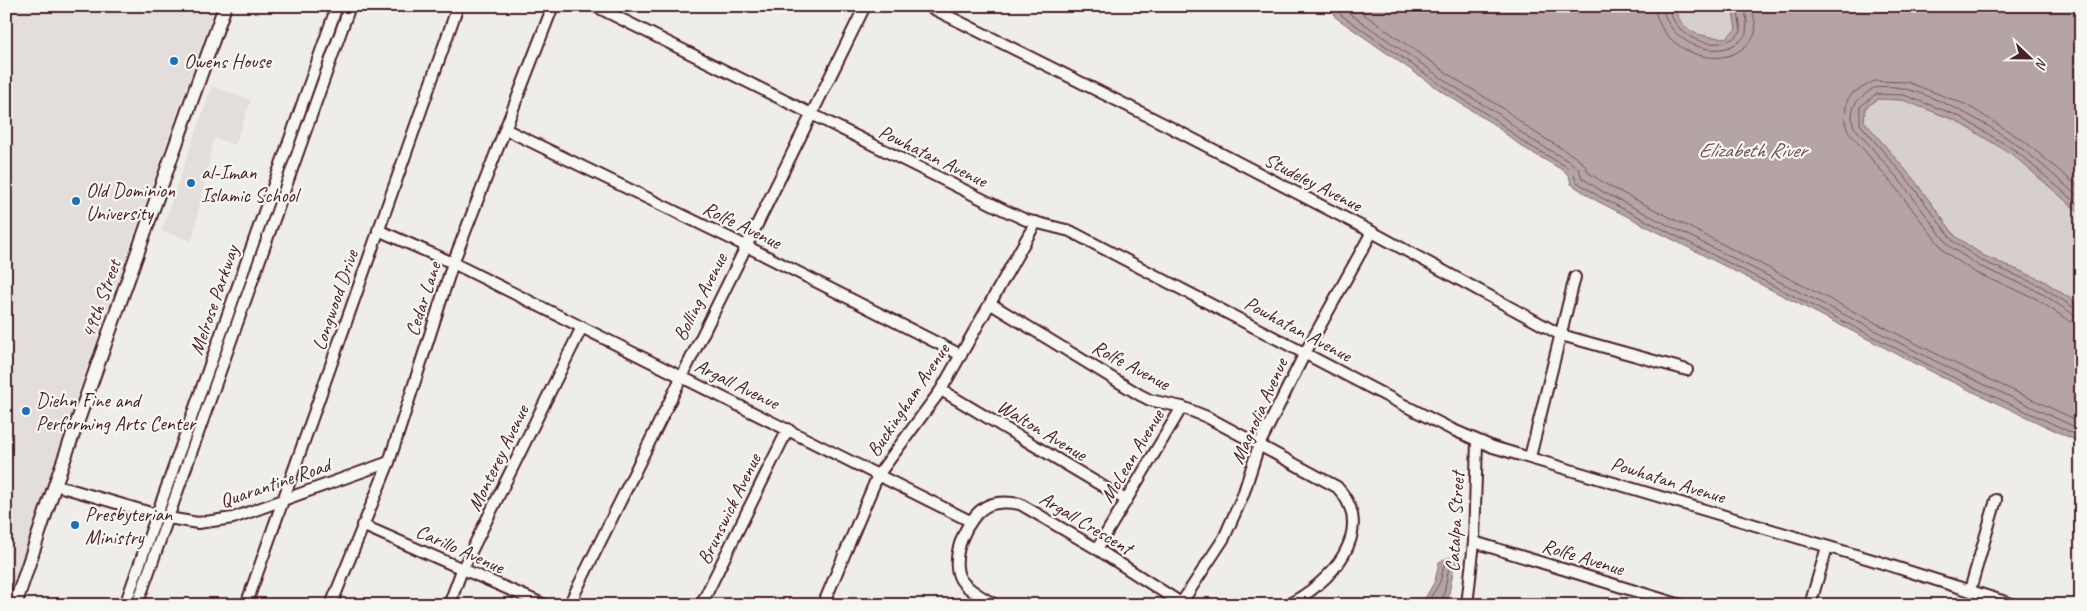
<svg xmlns="http://www.w3.org/2000/svg" width="2087" height="611" viewBox="0 0 2087 611" font-family="Caveat,sans-serif">
<rect width="100%" height="100%" fill="#efedea"/>
<filter id="ink" filterUnits="userSpaceOnUse"><feTurbulence type="fractalNoise" baseFrequency=".02" numOctaves="2"/><feDisplacementMap in="SourceGraphic" scale="10" xChannelSelector="R" yChannelSelector="G"/><feConvolveMatrix kernelMatrix="1 2 1 2 8 2 1 2 1" color-interpolation-filters="sRGB"/></filter>
<g filter="url(#ink)">
<g fill="#e3dedc">
<polygon points="6,6 215,6 77,396 79,397 11,594 37,605 6,605"/>
<polygon points="212,86 251,100 235,145 214,138 192,241 161,231"/>
</g>
<g fill="#d7cfce" stroke="#90777c">
<path d="M1674 6H1732L1736 29 1726 38C1701 37 1681 34 1674 6Z"/>
<polygon points="1878,99 1903,100 1957,121 2013,155 2081,214 2081,306 2044,281 1984,256 1956,237 1914,180 1864,121 1865,108"/>
</g>
<g fill="#b4a4a5" stroke="#8a6f74">
<path d="M1328 6H1674C1681 34 1701 37 1726 38L1736 29 1732 6H2081V214L2013 155 1957 121 1903 100 1878 99 1865 108 1864 121 1914 180 1956 237 1984 256 2044 281 2081 306V443L1946 379 1597 201 1571 184 1569 176 1564 171 1521 146 1493 124 1447 95 1335 17 1334 11Z"/>
<polygon points="1460,557 1461,561 1454,566 1447,605 1421,605 1435,581 1439,562 1447,558"/>
</g>
<g fill="none" stroke-linecap="round" stroke-linejoin="round">
<g stroke="#74545c" stroke-width="1">
<polyline points="1336,6 1341,15 1450,91 1496,120 1523,142 1567,167 1573,173 1577,182 1600,197 1948,375 2081,437"/>
<polyline points="1344,6 1346,11 1453,86 1500,115 1527,137 1570,162 1579,169 1582,178 1603,192 1951,369 2081,430"/>
<polyline points="1352,6 1457,80 1504,109 1531,130 1574,156 1584,164 1589,173 1607,185 1954,363 2081,422"/>
<path d="M1655 6C1656 45 1713 73 1743 48 1748 44 1753 40 1755 33 1757 24 1753 15 1751 6"/>
<path d="M1663 6C1665 44 1724 66 1746 34L1747 21 1744 6"/>
<path d="M1669 6C1672 39 1721 57 1741 31L1737 6"/>
<polyline points="2081,189 2024,141 1967,105 1907,82 1874,81 1853,93 1848,99 1846,107 1845,122 1848,131 1899,192 1945,252 1976,273 2035,298 2069,321 2081,324"/>
<path d="M2081 199C2061 182 2041 163 2020 147 1992 126 1909 77 1874 88 1870 90 1865 94 1862 97 1852 103 1850 117 1854 127L1905 187 1949 246 1979 266 2038 291 2073 314 2081 316"/>
<polyline points="2081,207 2016,151 1959,116 1904,95 1876,94 1860,107 1860,124 1910,183 1953,241 1982,261 2041,286 2076,309 2081,310"/>
<polyline points="1426,605 1440,582 1444,565 1447,563 1449,566 1442,605"/>
</g>
<defs>
<g id="minor">
<polyline points="595,6 1004,210 1026,220 1070,231 1394,400 1451,429 1493,447 1876,561 2015,605"/>
<polyline points="928,6 1166,125 1372,232 1561,335 1687,370"/>
<polyline points="505,129 746,246 961,355"/>
<polyline points="378,230 453,263 970,521"/>
<path d="M991 304 1140 395 1150 400 1182 407 1207 417 1337 487C1379 531 1329 585 1287 605"/>
<polyline points="941,390 1126,500"/>
<polyline points="1530,457 1575,277"/>
<polyline points="55,485 168,518 198,523 233,518 389,462"/>
<polyline points="362,525 545,605"/>
<polyline points="1474,542 1681,605"/>
<polyline points="1097,549 1182,407"/>
<polyline points="1970,590 1996,500"/>
<polyline points="125,605 337,6"/>
<polyline points="137,605 350,6"/>
<polyline points="246,605 458,6"/>
<polyline points="331,605 389,462 453,263 553,6"/>
<polyline points="449,605 462,570 582,327"/>
<polyline points="569,605 865,6"/>
<polyline points="701,605 788,429"/>
<polyline points="823,605 878,475 941,390 1036,222"/>
<path d="M995 605C984 598 969 591 961 580 948 560 967 516 987 506 998 501 1009 502 1020 504L1097 549 1184 605"/>
<polyline points="1180,605 1224,538 1243,495 1259,445 1305,353 1372,232"/>
<polyline points="1467,605 1474,542 1477,441"/>
<polyline points="1810,605 1827,547"/>
</g>
<polyline id="tertiary" points="15,605 55,485 225,6"/>
</defs>
<use href="#minor" stroke="#4a1f2b" stroke-width="14"/>
<use href="#tertiary" stroke="#4a1f2b" stroke-width="16"/>
<use href="#minor" stroke="#f6f6f2" stroke-width="10"/>
<use href="#tertiary" stroke="#f6f6f2" stroke-width="12"/>
</g>
</g>
<g fill="#1f6fb2" stroke="#f6f6f2" stroke-width="2">
<circle cx="174" cy="61" r="5"/>
<circle cx="191" cy="183" r="5"/>
<circle cx="76" cy="201" r="5"/>
<circle cx="26" cy="411" r="5"/>
<circle cx="75" cy="525" r="5"/>
</g>
<g text-anchor="middle" dominant-baseline="central" stroke-width="4.5" stroke-linejoin="round" paint-order="stroke">
<g font-size="20" fill="#4a1f2b" stroke="#f6f6f2" text-anchor="start">
<text x="184" y="61">Owens House</text>
<text x="201" y="172">al-Iman<tspan x="201" dy="23">Islamic School</tspan></text>
<text x="86" y="190">Old Dominion<tspan x="86" dy="23">University</tspan></text>
<text x="36" y="400">Diehn Fine and<tspan x="36" dy="23">Performing Arts Center</tspan></text>
<text x="85" y="514">Presbyterian<tspan x="85" dy="23">Ministry</tspan></text>
</g>
<g font-size="20" fill="#4a1f2b" stroke="#f6f6f2">
<text transform="translate(933 156) rotate(26)">Powhatan Avenue</text>
<text transform="translate(1313 182) rotate(27)">Studeley Avenue</text>
<text transform="translate(742 225) rotate(26)">Rolfe Avenue</text>
<text transform="translate(700 297) rotate(-63)">Bolling Avenue</text>
<text transform="translate(101 299) rotate(-70)">49th Street</text>
<text transform="translate(423 299) rotate(-72)">Cedar Lane</text>
<text transform="translate(214 300) rotate(-71)">Melrose Parkway</text>
<text transform="translate(335 300) rotate(-71)">Longwood Drive</text>
<text transform="translate(1298 329) rotate(28)">Powhatan Avenue</text>
<text transform="translate(1131 365) rotate(28)">Rolfe Avenue</text>
<text transform="translate(737 384) rotate(26)">Argall Avenue</text>
<text transform="translate(908 400) rotate(-56)">Buckingham Avenue</text>
<text transform="translate(1259 411) rotate(-66)">Magnolia Avenue</text>
<text transform="translate(1042 430) rotate(31)">Walton Avenue</text>
<text transform="translate(1132 456) rotate(-59)">McLean Avenue</text>
<text transform="translate(498 458) rotate(-64)">Monterey Avenue</text>
<text transform="translate(1668 480) rotate(17)">Powhatan Avenue</text>
<text transform="translate(275 483) rotate(-19)">Quarantine Road</text>
<text transform="translate(729 509) rotate(-64)">Brunswick Avenue</text>
<text transform="translate(1455 522) rotate(-87)">Catalpa Street</text>
<text transform="translate(1086 523) rotate(31)">Argall Crescent</text>
<text transform="translate(460 549) rotate(24)">Carillo Avenue</text>
<text transform="translate(1583 557) rotate(17)">Rolfe Avenue</text>
</g>
<g font-size="21" font-style="italic" fill="#6f4e56" stroke="#f6f6f2">
<text x="1752" y="150">Elizabeth River</text>
</g>
</g>
<rect width="2087" height="611" fill="none" stroke="#f6f6f2" stroke-width="25"/>
<rect x="12" y="12" width="2062" height="586" fill="none" stroke="#4a1f2b" stroke-width="2" filter="url(#ink)"/>
<g transform="translate(2030 58) rotate(112)" stroke="#f6f6f2" stroke-width="4" paint-order="stroke">
<path d="M0-4L9 19L0 12L-9 19Z" fill="#4a1f2b"/>
<text y="-8" font-size="14" font-weight="bold" text-anchor="middle" fill="#4a1f2b">N</text>
</g>
</svg>
